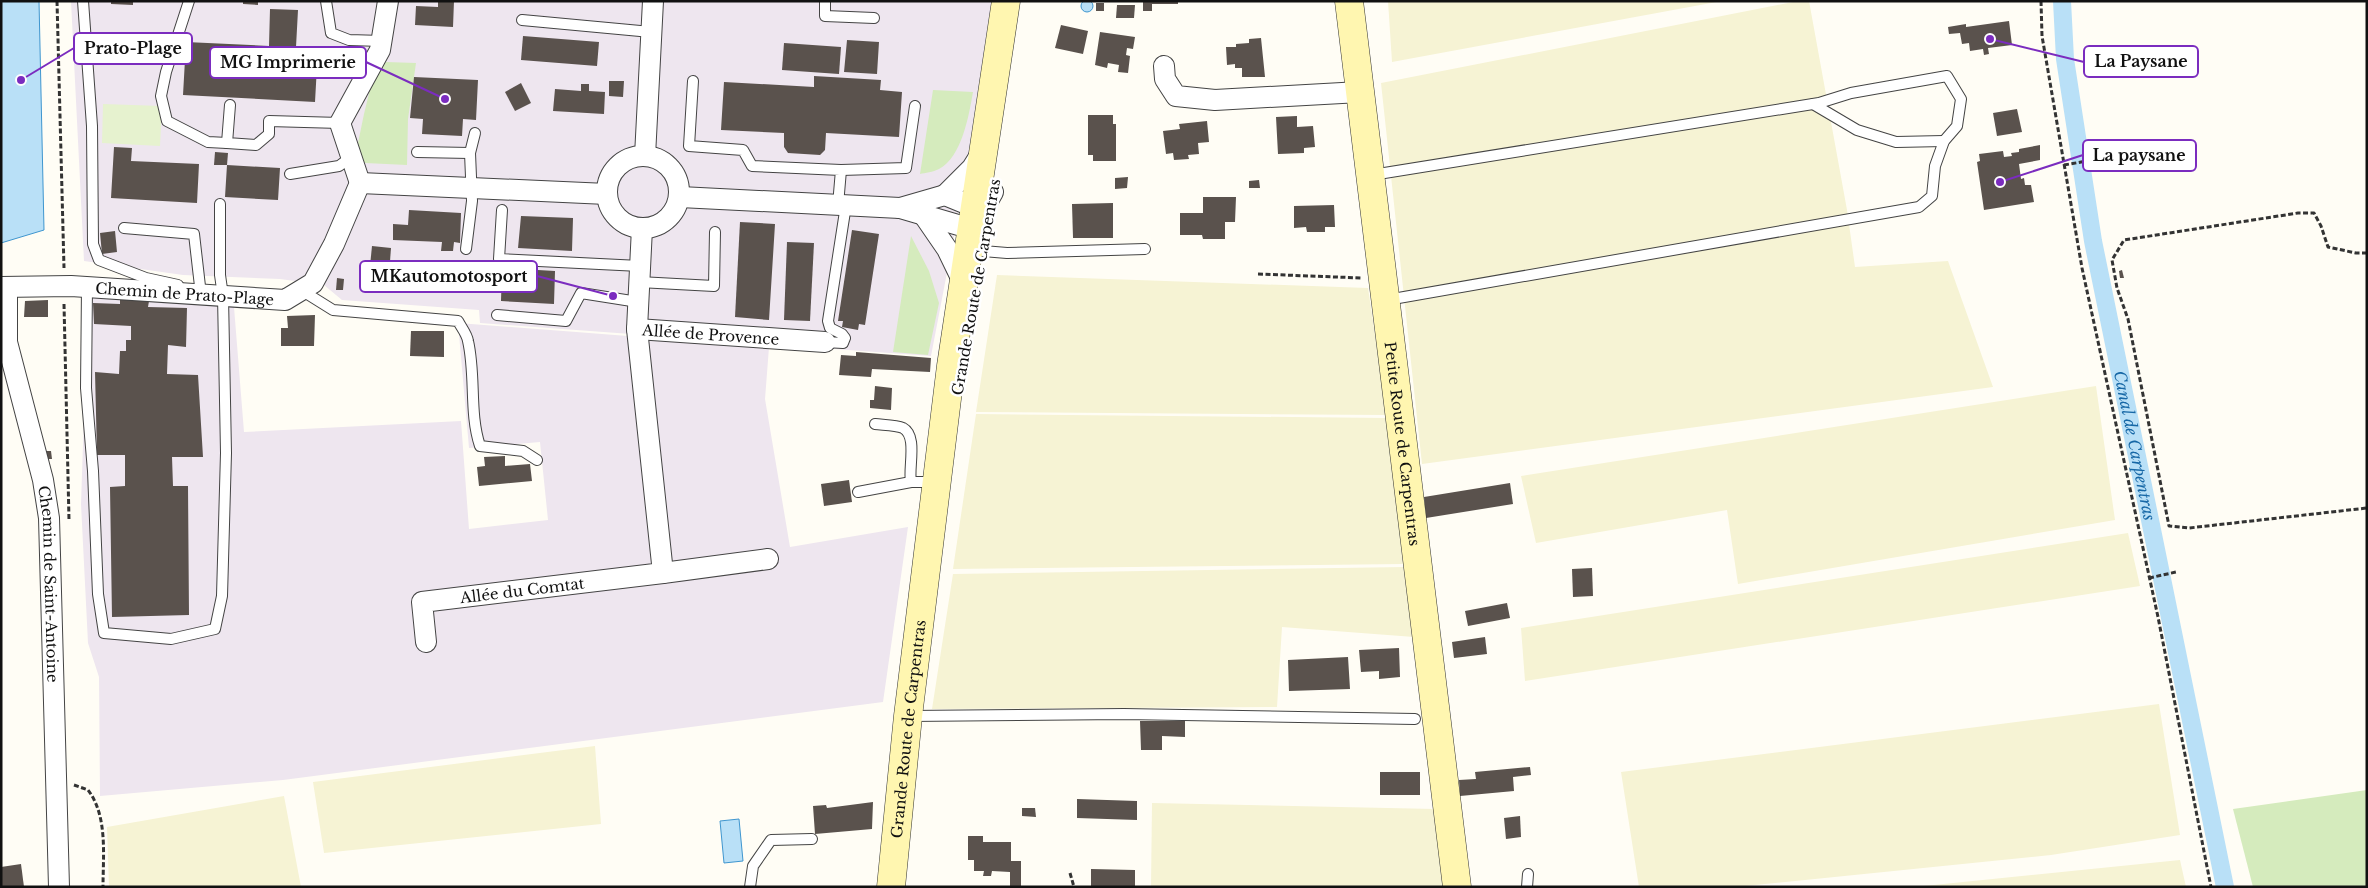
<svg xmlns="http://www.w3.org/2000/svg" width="2368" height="888" viewBox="0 0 2368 888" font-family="'Libre Baskerville',serif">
<rect width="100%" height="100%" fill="#fffdf5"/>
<g fill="#eee6ef">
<polygon points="71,1 993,1 983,85 931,356 480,323 479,310 342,300 324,285 280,279 183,275 84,261"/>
<polygon points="88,294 234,307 244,432 461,421 469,529 548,520 540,442 469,448 458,323 769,347 765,399 790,547 908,527 883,702 283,780 100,796 99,677 88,643 81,504"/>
</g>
<g fill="#f6f3d4">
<polygon points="1388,1 1722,1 1392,62"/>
<polygon points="1798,1 1809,1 1847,210 1855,267 1948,261 1993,387 1422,464 1381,83"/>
<polygon points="997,275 1368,288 1387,415 976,412"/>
<polygon points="2096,386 2115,520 1738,584 1727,510 1536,543 1521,476"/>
<polygon points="976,414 1387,418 1405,564 953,569"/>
<polygon points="2128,533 2140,586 1525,681 1521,628"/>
<polygon points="1405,567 1414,637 1282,627 1277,707 932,709 953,574"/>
<polygon points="2159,704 2180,835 2051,855 1735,887 1639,887 1621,772"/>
<polygon points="595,746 601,824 324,853 313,782"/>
<polygon points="284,796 301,887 109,887 107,827"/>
<polygon points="1152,803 1435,809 1446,887 1151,887"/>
<polygon points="2180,860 2186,887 1914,887"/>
</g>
<g fill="#d5ebbd">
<polygon points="386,62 416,63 408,119 407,165 365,163 359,156 358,143 364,114 371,85"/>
<path d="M933 90 973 92C969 115 962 157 939 169 933 172 925 173 920 174Z"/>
<polygon points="911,236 929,271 939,303 928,355 893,352"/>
<polygon points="2367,790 2367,887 2253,887 2233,809"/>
</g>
<polygon fill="#e6f2cf" points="103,104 162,106 160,146 102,143"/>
<g fill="#b9e0f7" stroke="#3f96cf">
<circle cx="1087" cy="6" r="6"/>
<polygon points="1,1 39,1 44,230 1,243"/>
<polygon points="739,819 743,861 724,863 720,821"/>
</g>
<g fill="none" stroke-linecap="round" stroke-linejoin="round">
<path stroke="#b9e0f7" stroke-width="18" id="s1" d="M2062 1 2065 59 2093 241 2225 887"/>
</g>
<g fill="#5a524d">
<polygon points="111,1 133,1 133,5 111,4"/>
<polygon points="243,1 258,1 258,5 243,4"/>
<polygon points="438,1 454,1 453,27 415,25 416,6 438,7"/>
<polygon points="1143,1 1178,1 1178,4 1152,4 1152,11 1143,11"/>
<rect x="1096" y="3" width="8" height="8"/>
<polygon points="1117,5 1135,5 1134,18 1116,18"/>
<polygon points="270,9 298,10 296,47 318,48 315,102 183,95 186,42 269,46"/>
<polygon points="2009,21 2012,45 1988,48 1989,54 1984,55 1983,49 1970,51 1969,43 1962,44 1960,33 1949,34 1948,27 1966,24 1966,27"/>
<polygon points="1061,25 1088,31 1083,54 1055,48"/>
<polygon points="1100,32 1135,37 1133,49 1127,48 1126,55 1130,56 1128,73 1118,72 1119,65 1108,63 1107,68 1095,65"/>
<polygon points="523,36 599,42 597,66 521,60"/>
<polygon points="1261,38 1265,77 1242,77 1242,68 1235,68 1235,64 1227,65 1226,47 1236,47 1236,44 1249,43 1249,39"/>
<polygon points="847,40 879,42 877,74 844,72"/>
<polygon points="784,43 841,47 839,74 782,70"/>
<polygon points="814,76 881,80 880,90 902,92 899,137 826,133 825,150 820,155 788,153 784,147 784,133 721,130 724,82 814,87"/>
<polygon points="414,77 478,80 476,120 463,119 462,136 422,134 423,119 410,118"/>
<polygon points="609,81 624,81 623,97 609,96"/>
<polygon points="521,83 531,103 515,111 505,92"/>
<polygon points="581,84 589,84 589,91 605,92 604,114 553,111 555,89 581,91"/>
<polygon points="2017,109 2022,132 1997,136 1993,113"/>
<polygon points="1088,115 1113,115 1113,124 1116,124 1116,161 1093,161 1093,155 1088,155"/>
<polygon points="1297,116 1297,127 1313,126 1315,147 1304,148 1304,153 1278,154 1276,117"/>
<polygon points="1207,121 1209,142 1198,143 1199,154 1188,155 1189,159 1174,160 1173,153 1166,154 1163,131 1180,129 1179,124"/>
<polygon points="2040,145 2040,160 2019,164 2021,179 2024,178 2025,185 2031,185 2034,202 1984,210 1977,162 1980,161 1979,154 2003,151 2004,157 2012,156 2011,153 2019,152 2019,149"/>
<polygon points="114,147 132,148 131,161 199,164 197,203 111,198"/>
<polygon points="215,152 228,153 227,165 214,165"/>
<polygon points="227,165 280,168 278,200 225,197"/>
<polygon points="1128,177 1127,188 1115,189 1115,178"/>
<polygon points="1259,180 1260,188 1249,188 1249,181"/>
<polygon points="1203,197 1236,197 1235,222 1225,222 1225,239 1203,239 1202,235 1180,235 1180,213 1203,213"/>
<polygon points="1113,203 1113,238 1073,238 1072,204"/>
<polygon points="1334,205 1335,227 1325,227 1325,232 1307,232 1306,227 1294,228 1294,206"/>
<polygon points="409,210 461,213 460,243 454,242 453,251 441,251 442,242 393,240 393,224 408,225"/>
<polygon points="521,216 573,218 572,251 518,248"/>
<polygon points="740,222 775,224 769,320 735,317"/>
<polygon points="852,230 879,234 865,325 859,324 858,330 842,327 843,321 838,321"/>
<polygon points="115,231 117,252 102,254 100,233"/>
<polygon points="787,242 814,243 810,321 784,320"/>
<polygon points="372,246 391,248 388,288 368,286"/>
<polygon points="432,260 459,261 458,282 445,281 444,288 430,287"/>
<polygon points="502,268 555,271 554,304 501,301"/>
<polygon points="2122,270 2124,278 2120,278 2119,271"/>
<polygon points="337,278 344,279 343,290 336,290"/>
<polygon points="120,298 149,301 148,307 187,308 186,347 168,345 167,374 198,375 203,457 172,457 173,486 188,486 189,615 112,617 110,487 125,486 125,455 97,455 95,372 119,374 120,351 126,351 126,340 131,340 131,326 94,324 93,303 120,304"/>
<polygon points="48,300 48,317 24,317 25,301"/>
<polygon points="315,315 314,346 281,346 281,328 288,328 287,316"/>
<polygon points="411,331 444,331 444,357 410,356"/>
<polygon points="856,352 931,358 930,372 872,369 871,377 839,375 841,355 856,356"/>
<polygon points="875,386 892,388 891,410 870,408 870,400 874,400"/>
<polygon points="44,451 51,451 52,459 44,459"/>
<polygon points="505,456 505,466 530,464 532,481 479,486 477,467 485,466 484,457"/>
<polygon points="849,480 852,502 824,506 821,484"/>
<polygon points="1510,483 1513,504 1426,518 1424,497"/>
<polygon points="1592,568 1593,596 1573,597 1572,569"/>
<polygon points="1507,603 1510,618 1468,626 1465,611"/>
<polygon points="1485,637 1487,654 1454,658 1452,642"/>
<polygon points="1399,648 1400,677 1379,679 1379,671 1361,672 1359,650"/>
<polygon points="1348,657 1350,689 1289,691 1288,660"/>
<polygon points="1140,721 1185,721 1185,737 1162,736 1162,750 1141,750"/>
<polygon points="1530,767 1531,775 1513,777 1514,791 1460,796 1459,780 1476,779 1475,772"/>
<rect x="1380" y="772" width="40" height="23"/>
<polygon points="1077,799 1137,801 1137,820 1077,818"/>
<polygon points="873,802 872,829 815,834 813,806 826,805 827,808"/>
<polygon points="1022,808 1035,808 1036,817 1022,816"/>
<polygon points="1520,816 1521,837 1506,839 1504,818"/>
<polygon points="968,836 983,836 983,842 1011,842 1011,861 1021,861 1021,887 1010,887 1010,872 992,871 991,876 983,876 984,871 974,871 974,860 968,860"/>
<polygon points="21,864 24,887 1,887 1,867"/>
<polygon points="1091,869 1135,870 1135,887 1091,887"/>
</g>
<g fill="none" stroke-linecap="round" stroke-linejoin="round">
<defs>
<g id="lane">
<polyline points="83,1 92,126 93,244 99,260 146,278 178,285"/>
<polyline points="189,1 166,72 161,96 167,121 208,142 227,143"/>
<polyline points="326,1 331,33 349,40 382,41"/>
<polyline points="825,1 825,16 874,18"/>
<polyline points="522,20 651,32"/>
<polyline points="693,81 689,146 743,150 752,166 841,170 838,205"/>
<polyline points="1813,104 1857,130 1896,142 1944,141"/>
<polyline points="230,105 227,143 256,145 269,134 269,121 340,123"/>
<polyline points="417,152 470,153"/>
<polyline points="841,170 906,168 915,106"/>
<polyline points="290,174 339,166 351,157"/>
<polyline points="1372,175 1819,103 1851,93 1947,76 1961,99 1957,126 1944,141 1935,166 1932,196 1919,207 1387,300"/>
<polyline points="502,210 499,259 640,266"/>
<polyline points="124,228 194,234 201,295"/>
<polyline points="466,249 472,201 470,153 475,133"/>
<polyline points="983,251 1007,253 1145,249"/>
<polyline points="639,282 714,286 715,232"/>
<polyline points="87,287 86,388 93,471 98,594 104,633 171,639 215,629 222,596 226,453 223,296 220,275 220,204"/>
<path d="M301 290 333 310 458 321C461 327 467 334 468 341 476 376 469 413 480 446L523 451 537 460"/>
<polyline points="497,315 566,321 581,293 638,302"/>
<polyline points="825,342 843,343 845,338 842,334 830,328 828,321 846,205"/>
<path d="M875 424C883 425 896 425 903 428 918 436 908 468 911 482H936"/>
<polyline points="858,492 911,482"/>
<polyline points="909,716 1124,714 1415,719"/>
<polyline points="750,887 753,866 771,840 812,839"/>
<polyline points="1527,887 1528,874"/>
</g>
<g id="street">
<polyline points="1164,66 1165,79 1176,96 1215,100 1360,92"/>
<circle cx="643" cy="192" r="36"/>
<polyline points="645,156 653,1"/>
<polyline points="360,183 607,194"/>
<polyline points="360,183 340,123 380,50 388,1"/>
<polyline points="945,195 972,168 982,152"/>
<polyline points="680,197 900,208 965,227 971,227 977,220 993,192"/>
<polyline points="900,208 945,195 979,209 981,216"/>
<polyline points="925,217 947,249 962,280"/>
<path id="s2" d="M642 228 637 329 825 342"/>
<path id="s3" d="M1 287 71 286 285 300 313 283 334 244 360 183"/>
<path id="s4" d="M7 287V342L43 480 49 518 59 887"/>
<polyline points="663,573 768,559"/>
<path id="s5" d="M426 642 422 602 663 573 637 329"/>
</g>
<g id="secondary">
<path id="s6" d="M1349 1 1457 887"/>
<path id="s7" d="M891 887 908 716 951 366 1006 1"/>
</g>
</defs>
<use href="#lane" stroke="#444" stroke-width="12"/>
<use href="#street" stroke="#444" stroke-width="22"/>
<use href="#secondary" stroke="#333" stroke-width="29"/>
<g stroke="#333" stroke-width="3" stroke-dasharray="5 2.5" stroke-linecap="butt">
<polyline points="57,1 64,268"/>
<polyline points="2041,1 2042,36 2082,268 2158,617 2211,887"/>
<polyline points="2064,165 2087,161"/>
<polyline points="2367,253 2356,253 2328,247 2321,226 2314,213 2298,213 2124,240 2112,260 2117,288 2128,319 2169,526 2189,528 2367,508"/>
<polyline points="1258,274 1362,278"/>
<polyline points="64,304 69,520"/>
<polyline points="2149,578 2176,572"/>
<path d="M74 785 88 790C108 816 103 856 103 887"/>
<polyline points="1070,873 1074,887"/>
</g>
<use href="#lane" stroke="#fff" stroke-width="10"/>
<use href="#street" stroke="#fff" stroke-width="20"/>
<use href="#secondary" stroke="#fff6b0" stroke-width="28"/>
</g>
<g text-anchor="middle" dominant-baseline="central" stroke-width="5" stroke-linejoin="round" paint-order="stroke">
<g font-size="15" fill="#111" stroke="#fff">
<text transform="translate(976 287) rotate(-80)">Grande Route de Carpentras</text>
<text stroke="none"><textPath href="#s3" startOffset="184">Chemin de Prato-Plage</textPath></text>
<text stroke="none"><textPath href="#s2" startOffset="175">Allée de Provence</textPath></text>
<text stroke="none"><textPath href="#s6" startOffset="446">Petite Route de Carpentras</textPath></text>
<text stroke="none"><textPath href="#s4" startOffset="302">Chemin de Saint-Antoine</textPath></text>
<text stroke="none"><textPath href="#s5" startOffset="141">Allée du Comtat</textPath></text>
<text stroke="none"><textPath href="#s7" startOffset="159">Grande Route de Carpentras</textPath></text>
</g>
<g font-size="16" font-style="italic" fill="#1768a6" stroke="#fff">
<text stroke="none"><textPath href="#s1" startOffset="451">Canal de Carpentras</textPath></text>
</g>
</g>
<path fill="none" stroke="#7b2cbf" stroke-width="2" d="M21 80L74 48M1990 39L2084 62M445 99L366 62M2000 182L2083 155M613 296L537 276"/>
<g fill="#7b2cbf" stroke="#fff" stroke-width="2">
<circle cx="21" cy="80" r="5"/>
<circle cx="1990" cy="39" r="5"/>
<circle cx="445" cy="99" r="5"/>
<circle cx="2000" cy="182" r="5"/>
<circle cx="613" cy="296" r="5"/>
</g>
<g fill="#fff" stroke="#7b2cbf" stroke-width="2">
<rect x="74" y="33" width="118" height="31" rx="5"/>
<rect x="2084" y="46" width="114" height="31" rx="5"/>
<rect x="210" y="47" width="156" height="31" rx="5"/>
<rect x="2083" y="140" width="113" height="31" rx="5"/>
<rect x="360" y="261" width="177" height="31" rx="5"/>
</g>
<g font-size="16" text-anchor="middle" font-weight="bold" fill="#111">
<text x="133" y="54">Prato-Plage</text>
<text x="2141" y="67">La Paysane</text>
<text x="288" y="68">MG Imprimerie</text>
<text x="2139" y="161">La paysane</text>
<text x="449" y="282">MKautomotosport</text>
</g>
<rect width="2368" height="888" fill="none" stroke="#111111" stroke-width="5"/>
</svg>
